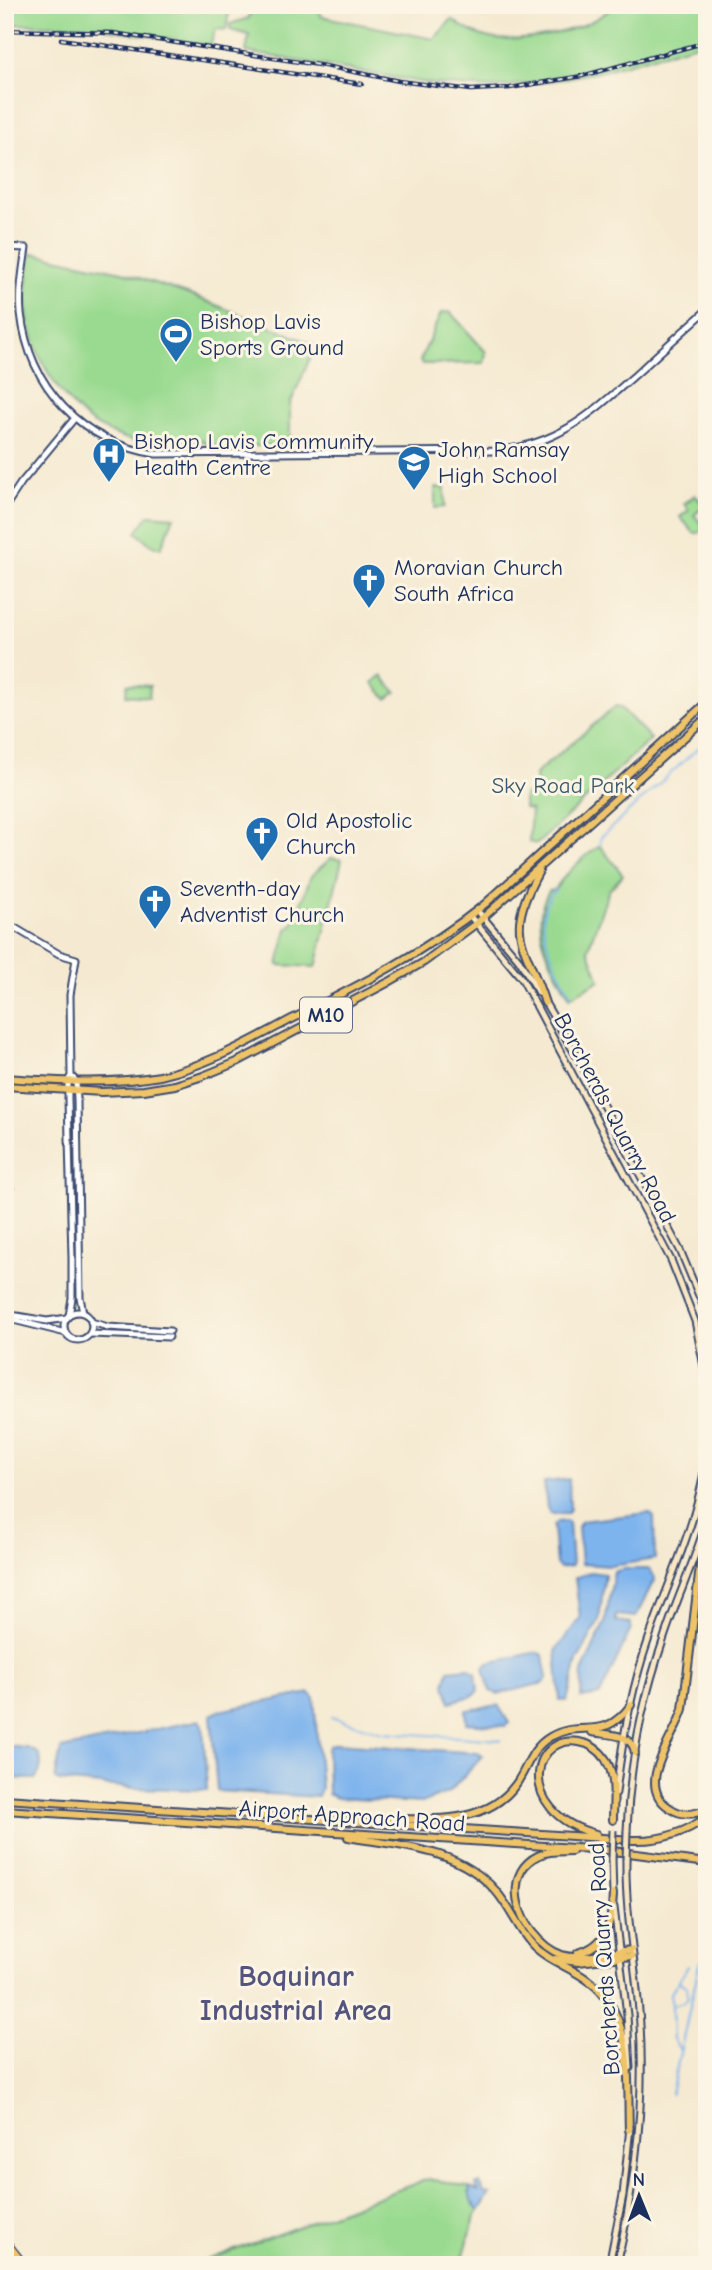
<svg xmlns="http://www.w3.org/2000/svg" width="712" height="2270" viewBox="0 0 712 2270" font-family="'Comic Neue',sans-serif">
<rect width="100%" height="100%" fill="#fcf5e5"/>
<filter id="ink" filterUnits="userSpaceOnUse"><feTurbulence type="fractalNoise" baseFrequency=".0143" numOctaves="2"/><feDisplacementMap in="SourceGraphic" scale="14" xChannelSelector="R" yChannelSelector="G"/><feConvolveMatrix kernelMatrix="1 2 1 2 8 2 1 2 1" color-interpolation-filters="sRGB"/></filter>
<filter id="wash" filterUnits="userSpaceOnUse"><feTurbulence type="fractalNoise" baseFrequency=".00686" numOctaves="4" result="noise"/><feDisplacementMap in="SourceGraphic" scale="28" xChannelSelector="R" yChannelSelector="G"/><feGaussianBlur stdDeviation="1.57" result="paint"/><feColorMatrix in="noise" values="0 0 0 0 0 0 0 0 0 0 0 0 0 0 0 0 0 1.4 0 .05"/><feComposite in="paint" operator="in"/></filter>
<g filter="url(#wash)">
<rect width="100%" height="100%" fill="#f5ead1"/>
<g fill="#9ada90" stroke="#5a8477" stroke-width="2">
<polygon points="5,5 230,5 226,30 216,29 210,46 107,29 101,26 5,24"/>
<path d="M252 5H322L320 16 434 39 452 19C463 28 475 35 490 38 522 45 592 30 614 5H707V41L598 72 543 82 490 88 432 84 246 52 249 35 230 30V24L249 18Z"/>
<path d="M32 253 122 272 196 297 316 345 290 404V439H282V446H209L201 440C196 442 191 445 186 446 158 454 101 433 81 414 58 392 40 363 31 333 23 307 27 279 32 253Z"/>
<polygon points="450,312 486,352 484,363 423,364 420,361 441,313"/>
<polygon points="435,488 445,488 445,507 435,508"/>
<polygon points="695,495 705,506 694,515 705,528 699,533 694,533 680,517 689,510 684,504"/>
<polygon points="149,515 174,517 161,548 149,543 136,532"/>
<polygon points="382,676 396,692 387,699 373,683"/>
<polygon points="127,684 150,686 149,697 126,695"/>
<polygon points="616,706 620,707 651,739 537,844 529,842 531,810 524,808 524,796 536,787 535,774"/>
<path d="M600 846 623 875 609 890 588 949 600 980 570 997C553 967 527 926 549 891L555 890C561 877 588 853 600 846Z"/>
<polygon points="331,858 342,860 316,967 278,965 287,929 293,924 311,876"/>
<polygon points="5,1892 13,1906 5,1937"/>
<polygon points="433,2180 448,2182 470,2188 469,2192 479,2211 475,2217 461,2265 194,2265 422,2181"/>
</g>
<g fill="#7eb4ed" stroke="#4c72a6" stroke-width="2">
<polygon points="569,1479 570,1510 568,1513 551,1514 547,1508 544,1482"/>
<polygon points="649,1513 654,1517 655,1559 611,1566 581,1564 578,1527 581,1521"/>
<polygon points="566,1521 569,1523 572,1566 560,1568 556,1564 553,1526 557,1522"/>
<polygon points="623,1569 650,1569 655,1578 636,1617 616,1615 616,1621 631,1623 631,1629 600,1695 581,1698 582,1672 605,1622 614,1572"/>
<polygon points="590,1572 605,1574 599,1621 577,1661 567,1701 560,1700 556,1650 580,1618 575,1578"/>
<polygon points="537,1652 543,1655 547,1678 544,1683 498,1694 490,1691 484,1668 488,1663"/>
<polygon points="469,1668 476,1673 478,1691 472,1696 450,1702 445,1684 449,1670"/>
<polygon points="310,1693 314,1698 321,1788 318,1797 217,1791 211,1715 219,1711"/>
<polygon points="498,1705 509,1723 505,1726 466,1723 466,1710"/>
<polygon points="200,1720 203,1725 207,1790 134,1788 59,1781 55,1779 61,1749"/>
<polygon points="337,1743 478,1753 483,1756 449,1792 422,1803 337,1798 328,1794 327,1750 330,1745"/>
<path d="M5 1746 27 1748 38 1753C43 1761 41 1772 35 1779L5 1778Z"/>
<path d="M479 2183 484 2193 490 2194 479 2211C473 2206 468 2197 470 2188L478 2191 475 2185Z"/>
</g>
<g fill="none" stroke-linecap="round" stroke-linejoin="round">
<g stroke="#7eb4ed" stroke-width="2">
<polyline points="600,846 601,837 707,740"/>
<path d="M556 890C526 915 557 969 571 995"/>
<polyline points="331,1717 383,1732 501,1740"/>
<polyline points="678,1981 687,1987 688,1997 684,2002 672,2005 673,2039 680,2050"/>
<polyline points="672,2004 670,1995 688,1966"/>
<polyline points="671,2094 700,1961"/>
</g>
</g>
</g>
<g filter="url(#ink)">
<g fill="none" stroke-linecap="round" stroke-linejoin="round">
<defs>
<g id="tertiary">
<path d="M5 247 26 248C23 269 19 291 21 313 29 387 82 443 156 454L494 451C556 446 590 415 634 376 658 354 682 332 707 310"/>
<polyline points="5,507 21,483 74,419"/>
<polyline points="5,922 59,954 76,959 70,995 71,1076 68,1081 68,1099 72,1258 72,1298 69,1316"/>
<polyline points="73,1078 76,1081 77,1100 80,1297 83,1313"/>
<polyline points="5,1183 9,1184 10,1189 5,1193"/>
<circle cx="78" cy="1326" r="14"/>
<polyline points="5,1314 47,1321 67,1318"/>
<polyline points="5,1318 66,1333"/>
<polyline points="91,1322 108,1327 170,1331"/>
<polyline points="90,1334 169,1337"/>
</g>
<g id="secondary">
<polyline points="477,910 519,960 539,993"/>
<polyline points="470,916 522,979 671,1260 695,1321 707,1382"/>
<polyline points="544,1001 580,1062 680,1250 707,1315"/>
<path d="M616 1793C622 1741 631 1690 648 1641 669 1579 700 1518 707 1452"/>
<path d="M627 1831C629 1767 642 1702 663 1641 676 1600 695 1561 707 1519"/>
<polyline points="612,1858 613,1897"/>
<polyline points="614,1907 627,2015 630,2068"/>
<polyline points="609,2265 623,2195 630,2127"/>
<path d="M617 2265C634 2189 645 2103 640 2025 637 1970 625 1916 626 1860"/>
</g>
<g id="primary">
<path d="M539 871C503 936 525 941 545 1003"/>
<path d="M5 1078C57 1081 109 1085 160 1076 207 1066 250 1041 292 1019 360 985 425 952 485 904L707 702"/>
<polyline points="5,1086 102,1092 144,1090 175,1085 203,1076 237,1062 389,982 424,962 477,923 707,717"/>
<path d="M705 1524 683 1709C675 1738 633 1785 670 1808 681 1816 695 1815 707 1809"/>
<path d="M592 1732C608 1735 633 1733 635 1753"/>
<path d="M5 1799 633 1840C661 1841 685 1833 707 1817"/>
<polyline points="5,1810 605,1850 707,1863"/>
<path d="M378 1819C425 1818 485 1828 516 1784 528 1767 531 1748 550 1737 583 1718 602 1744 631 1705"/>
<path d="M596 1834C511 1812 532 1725 587 1744 597 1748 605 1756 609 1766 616 1782 613 1803 613 1820"/>
<path d="M348 1837C400 1846 458 1848 495 1890 510 1907 517 1927 531 1943 547 1961 571 1967 589 1981 635 2015 627 2080 629 2130"/>
<path d="M572 1851C563 1851 554 1851 545 1853 507 1865 512 1907 532 1932 540 1942 550 1951 562 1955 582 1961 610 1952 631 1950"/>
<path d="M578 1953C608 1945 612 1921 613 1894"/>
<polyline points="555,1959 578,1962 632,1956"/>
</g>
<g id="motorway">
<polyline points="5,2241 24,2265"/>
<polyline points="5,2259 9,2265"/>
</g>
</defs>
<use href="#tertiary" stroke="#3c4b6f" stroke-width="9"/>
<use href="#secondary" stroke="#3c4b6f" stroke-width="9"/>
<use href="#primary" stroke="#3c4b6f" stroke-width="10"/>
<use href="#motorway" stroke="#3c4b6f" stroke-width="10"/>
<use href="#tertiary" stroke="#fff" stroke-width="5"/>
<use href="#secondary" stroke="#f9e7c3" stroke-width="5"/>
<use href="#primary" stroke="#efc469" stroke-width="6"/>
<use href="#motorway" stroke="#efc469" stroke-width="7"/>
<defs>
<g id="rail">
<polyline points="5,30 113,33 325,66 399,81 471,90 510,88 582,76 707,42"/>
<polyline points="61,39 362,84"/>
</g>
</defs>
<use href="#rail" stroke="#1b2f5e" stroke-width="4.5"/>
<use href="#rail" stroke="#fcf5e5" stroke-width="2" stroke-dasharray="5" stroke-linecap="butt"/>
<defs>
<g id="secondary-bridge">
<polyline points="612,1858 613,1830"/>
<polyline points="626,1860 627,1831"/>
</g>
</defs>
<use href="#secondary-bridge" stroke="#3c4b6f" stroke-width="9" stroke-linecap="butt"/>
<use href="#secondary-bridge" stroke="#f9e7c3" stroke-width="5"/>
</g>
</g>
<defs>
<symbol id="stadium-pin" viewBox="-11 -11 22 30"><path d="M0 17L-7.5 6A9.5 9.5 0 1 1 7.5 6Z" fill="#1f6fb2" stroke="#fcf5e5"/><path d="M0-5a6.5 5 0 1 0 0 10a6.5 5 0 1 0 0-10ZM-3.5-1.8h7v3.6h-7Z" fill="#fff"/></symbol>
<symbol id="hospital-pin" viewBox="-11 -11 22 30"><path d="M0 17L-7.5 6A9.5 9.5 0 1 1 7.5 6Z" fill="#1f6fb2" stroke="#fcf5e5"/><path d="M-5-5h3v3.5h4V-5h3V5h-3V1.5h-4V5h-3Z" fill="#fff"/></symbol>
<symbol id="school-pin" viewBox="-11 -11 22 30"><path d="M0 17L-7.5 6A9.5 9.5 0 1 1 7.5 6Z" fill="#1f6fb2" stroke="#fcf5e5"/><path d="M0-5L7-2L0 1L-7-2ZM-4 1L0 2.5L4 1V4Q0 6-4 4Z" fill="#fff"/></symbol>
<symbol id="church-pin" viewBox="-11 -11 22 30"><path d="M0 17L-7.5 6A9.5 9.5 0 1 1 7.5 6Z" fill="#1f6fb2" stroke="#fcf5e5"/><path d="M-1.2-6h2.4v3.5h3.3v2.4h-3.3V6h-2.4V-.1h-3.3v-2.4h3.3Z" fill="#fff"/></symbol>
</defs>
<g fill-rule="evenodd">
<use href="#stadium-pin" x="157" y="315" width="38" height="52"/>
<use href="#hospital-pin" x="90" y="435" width="38" height="52"/>
<use href="#school-pin" x="395" y="443" width="38" height="52"/>
<use href="#church-pin" x="350" y="561" width="38" height="52"/>
<use href="#church-pin" x="243" y="814" width="38" height="52"/>
<use href="#church-pin" x="136" y="882" width="38" height="52"/>
</g>
<g text-anchor="middle" dominant-baseline="central" stroke-width="6" stroke-linejoin="round" paint-order="stroke">
<rect fill="#fcf5e5" stroke="#5e6a86" stroke-width="2" x="300" y="997.5" width="52" height="35" rx="5"/>
<g font-size="21" font-weight="bold" fill="#1b2f5e">
<text x="326" y="1015">M10</text>
</g>
<g font-size="23" fill="#1b2f5e" stroke="#fcf5e5" text-anchor="start">
<text x="200" y="321">Bishop Lavis<tspan x="200" dy="26">Sports Ground</tspan></text>
<text x="134" y="441">Bishop Lavis Community<tspan x="134" dy="26">Health Centre</tspan></text>
<text x="438" y="449">John Ramsay<tspan x="438" dy="26">High School</tspan></text>
<text x="394" y="567">Moravian Church<tspan x="394" dy="26">South Africa</tspan></text>
<text x="286" y="820">Old Apostolic<tspan x="286" dy="26">Church</tspan></text>
<text x="180" y="888">Seventh-day<tspan x="180" dy="26">Adventist Church</tspan></text>
</g>
<g font-size="23" fill="#3b5a6a" stroke="#fcf5e5">
<text x="563" y="785">Sky Road Park</text>
</g>
<g font-size="23" fill="#1b2f5e" stroke="#fcf5e5">
<text transform="translate(615 1118) rotate(62)">Borcherds Quarry Road</text>
<text transform="translate(352 1816) rotate(4)">Airport Approach Road</text>
<text transform="translate(604 1959) rotate(-94)">Borcherds Quarry Road</text>
</g>
<g font-size="30" font-weight="bold" fill="#54557f" stroke="#fcf5e5">
<text x="296" y="1976">Boquinar<tspan x="296" dy="34">Industrial Area</tspan></text>
</g>
</g>
<rect width="712" height="2270" fill="none" stroke="#fcf5e5" stroke-width="28"/>
<g transform="translate(639 2196) rotate(359)" stroke="#fcf5e5" stroke-width="5" paint-order="stroke">
<path d="M0-5L12 26L0 18L-12 26Z" fill="#1b2f5e"/>
<text y="-10" font-size="19" font-weight="bold" text-anchor="middle" fill="#1b2f5e">N</text>
</g>
</svg>
